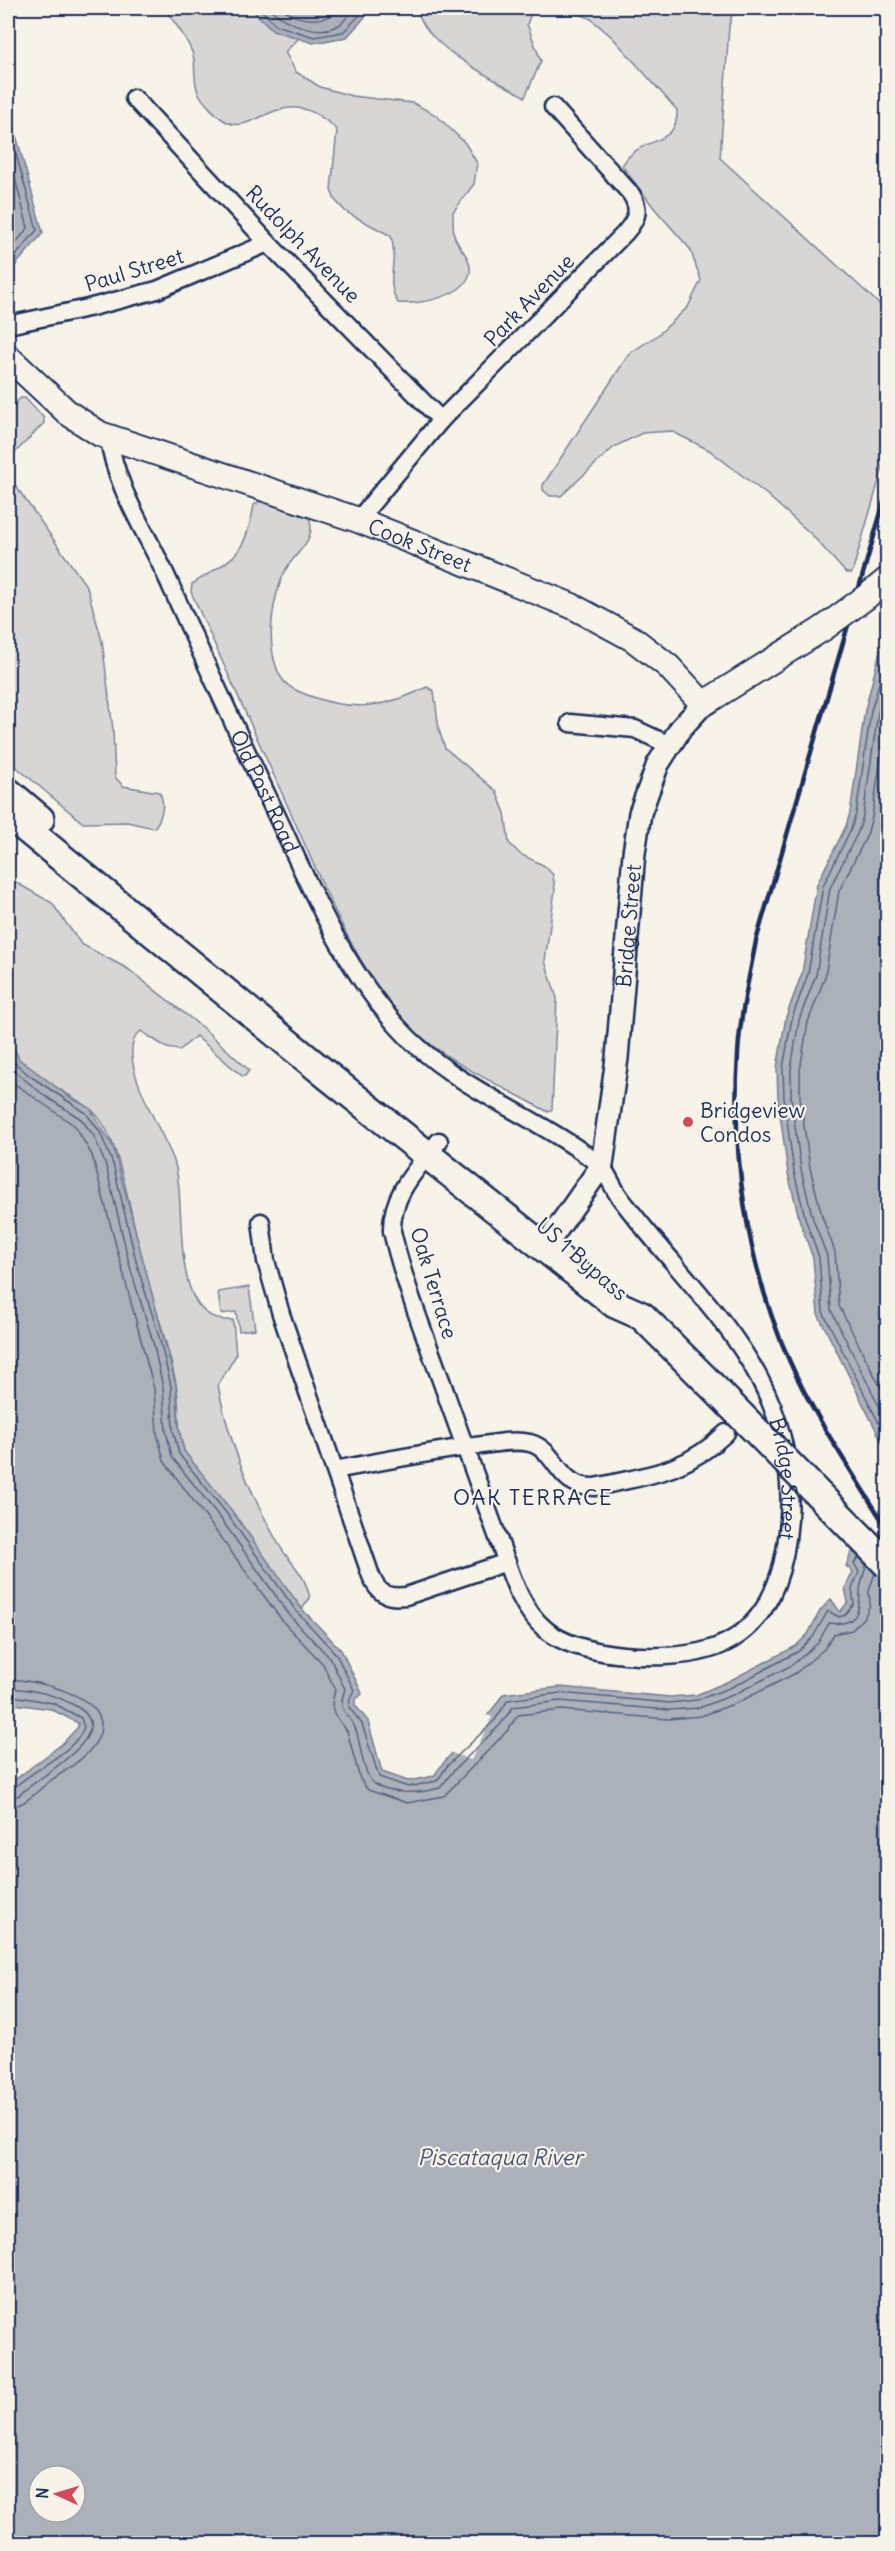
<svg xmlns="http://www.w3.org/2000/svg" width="895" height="2551" viewBox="0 0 895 2551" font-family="Delius,sans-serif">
<rect width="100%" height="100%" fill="#f7f3e8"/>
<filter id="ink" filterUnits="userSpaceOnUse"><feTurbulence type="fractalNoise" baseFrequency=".0167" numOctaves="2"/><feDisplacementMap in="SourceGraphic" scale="12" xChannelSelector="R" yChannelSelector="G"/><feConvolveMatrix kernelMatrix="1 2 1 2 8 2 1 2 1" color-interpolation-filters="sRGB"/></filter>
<g filter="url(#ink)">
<g fill="#d7d6d4" stroke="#798299" stroke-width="1.5">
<path d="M164 8H329L285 52 296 72 320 87 352 96 413 103 436 115 465 143 477 163 474 184 453 212C453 219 453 228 454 235 457 248 472 256 470 272 466 297 418 305 398 303 384 281 399 262 391 236L346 212 335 200 331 190 337 130C284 77 256 137 227 122 217 117 203 102 198 92 193 81 196 66 193 55 188 39 174 22 164 8Z"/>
<path d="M417 8H533L527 24 541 61 525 97C494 79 423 46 417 8Z"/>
<path d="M567 8H734L729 26 720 158 887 311V453L852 573H846L811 534 766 494 709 450 671 431 642 433 614 447 561 496H550L543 490V485L629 354 659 334 688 307 701 280 690 249 655 209 622 166C639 134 679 149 677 110L613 38 591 19Z"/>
<polygon points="21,398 25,398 44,418 44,423 8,460 8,409"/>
<path d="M8 475 87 587 102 641 113 730 115 777 123 786 159 792C166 803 162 818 154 828L127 822 83 823 8 760Z"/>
<path d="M260 501 309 517C318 542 293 553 284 573 273 598 267 635 275 663 281 685 292 690 313 697 354 712 388 707 427 687L434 691 439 730 445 748 496 791 505 813 509 843 520 854 545 866 553 875 555 890 545 961 557 998 552 1109 548 1112C505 1087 453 1066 416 1032 360 980 325 889 294 820 259 744 225 668 191 592L192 584C234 557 244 559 254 505Z"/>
<path d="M8 878 52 903 81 944 128 969 203 1028 249 1070 245 1076H242L196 1036 180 1050 167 1048 141 1031C110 1052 166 1136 174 1161 189 1204 165 1325 233 1320L236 1355 218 1385C228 1441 251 1495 278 1543 292 1567 303 1569 310 1598L302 1609 184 1451C176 1430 181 1406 176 1384 168 1342 153 1302 142 1260 133 1224 127 1185 115 1150 110 1136 101 1116 88 1107 67 1092 25 1074 13 1050 0 1023 16 995 8 969Z"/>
<polygon points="249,1287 255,1329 239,1331 236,1312 221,1314 218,1292"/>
</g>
<g fill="#acb0b9" stroke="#727c95" stroke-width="1.5" fill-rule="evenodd">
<polygon points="250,8 373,8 347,37 313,43 273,30"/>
<polygon points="8,106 43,233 8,274"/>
<polygon points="884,647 888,647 887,1452 818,1314 813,1258 800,1222 788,1173 778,1099 777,1068 786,1017 802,973 817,884 846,826 850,813 865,710 880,651"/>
<path d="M8 1035 19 1059 71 1098 90 1108 113 1146 176 1385 179 1429 184 1451 232 1511 302 1609 341 1650 360 1689 362 1694 355 1700V1705L368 1721 382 1772 408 1781 434 1776C454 1744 483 1728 503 1694L560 1687 670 1697 696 1695 729 1681 796 1646 808 1634 820 1611 831 1599 840 1612 848 1602 845 1588 853 1572 846 1566 851 1553 880 1546 887 1541V2543H8V1788L12 1782 62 1744 78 1727V1723L51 1709 14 1704 8 1700ZM39 2476H75V2512H39Z"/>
</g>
<polygon fill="#f7f3e8" points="487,1715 492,1717 471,1760 449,1752"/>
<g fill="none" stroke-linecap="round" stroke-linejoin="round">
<g stroke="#556382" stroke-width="1.5">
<polyline points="259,8 276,25 314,37 343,32 367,8"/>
<path d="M269 8C284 23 318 37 339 25 345 21 350 12 356 8"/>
<path d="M282 8C298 23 328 23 342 8"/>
<polyline points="8,125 37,230 8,265"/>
<polyline points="8,151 28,228 8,253"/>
<polyline points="888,653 871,711 856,814 851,829 823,886 808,974 792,1018 783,1068 784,1098 794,1172 806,1221 819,1257 823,1312 888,1441"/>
<polyline points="888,677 878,713 863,816 858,832 830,888 816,975 799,1020 791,1069 791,1097 801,1170 813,1219 827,1256 831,1310 888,1424"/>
<polyline points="888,712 872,817 867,835 839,891 825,977 808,1022 800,1070 800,1097 810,1168 822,1216 835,1252 839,1306 888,1402"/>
<polyline points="8,1053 15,1063 30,1076 86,1113 100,1132 113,1164 137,1265 160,1340 171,1386 173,1430 179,1454 227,1514 297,1612 336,1654 354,1690 350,1698 349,1707 362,1724 379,1777 408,1787 437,1781 448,1765 495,1720 508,1700 560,1693 669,1703 697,1700 732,1687 799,1651 813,1637 828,1611 839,1617 845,1615 854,1604 852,1589 859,1572 854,1563 859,1557"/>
<path d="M8 1066 45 1096 81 1119 94 1136 106 1166 130 1267 153 1342 163 1387 166 1431 172 1457 221 1519 291 1617 330 1658 345 1689C336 1714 349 1711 356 1730 361 1745 361 1765 370 1779 382 1797 422 1793 440 1788L454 1770 500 1725 513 1707 560 1701 669 1710 699 1708 735 1694 792 1665 818 1643 829 1623C854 1626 860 1615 860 1592 860 1584 865 1573 866 1564"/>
<polyline points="8,1079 75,1126 92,1155 154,1389 157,1433 164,1461 284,1623 323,1664 335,1689 332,1704 334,1713 347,1731 360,1779 368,1790 407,1803 444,1796 507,1731 518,1715 561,1710 668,1719 701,1716 739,1702 796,1673 824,1649 834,1634 852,1630 865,1616 870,1605 869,1591 875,1573"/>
<path d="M8 1679C34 1680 118 1696 98 1738 89 1757 66 1770 50 1781 37 1791 24 1807 8 1807"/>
<path d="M8 1688C31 1689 58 1695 79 1708 121 1735 35 1778 18 1796L8 1798"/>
<path d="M8 1695 53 1703 81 1718 84 1727C76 1752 31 1770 13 1789L8 1791"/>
</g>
<defs>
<g id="minor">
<polyline points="134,98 268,243 441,420"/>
<polyline points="8,325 88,308 157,290 268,243"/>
<path id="s1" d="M109 438C116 490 148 534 169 582 206 664 244 747 283 829 315 898 346 970 398 1027 451 1087 534 1114 596 1162 607 1170 611 1185 619 1196 627 1207 636 1218 645 1229 721 1321 797 1388 789 1519 785 1575 768 1633 707 1650 666 1662 578 1658 545 1629 518 1606 510 1570 498 1538 481 1492 465 1446 448 1400 429 1345 405 1288 392 1231 391 1194 417 1169 439 1141"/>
<path d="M358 520 441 420 625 233C637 219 641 210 631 194L553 107"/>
<polyline points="570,723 635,729 669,745"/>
<path d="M261 1222 266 1261 281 1314 371 1576C378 1594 387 1598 406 1596L507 1562"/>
<path d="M335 1470C382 1461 428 1452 475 1446 492 1444 513 1439 530 1443 559 1451 556 1488 595 1487 649 1475 684 1473 726 1433"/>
</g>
<g id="tertiary">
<path id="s2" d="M544 1248 602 1165 617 1058 634 853 640 813 658 764 681 728 703 704"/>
</g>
<g id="secondary">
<path id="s3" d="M8 357 68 413 100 434 358 520 572 606 633 639 668 666 703 704 824 628"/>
<polyline points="866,597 888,579"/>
</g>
<g id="primary">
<polyline points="8,792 40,819"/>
<polyline points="8,814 328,1076 615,1304 642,1316 710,1384"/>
</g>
</defs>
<use href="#minor" stroke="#1b2f5e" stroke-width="21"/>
<use href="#tertiary" stroke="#1b2f5e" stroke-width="26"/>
<use href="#secondary" stroke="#1b2f5e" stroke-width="28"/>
<use href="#primary" stroke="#1b2f5e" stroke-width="32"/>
<use href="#minor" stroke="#f7f3e8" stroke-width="16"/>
<use href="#tertiary" stroke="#f7f3e8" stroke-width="21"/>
<use href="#secondary" stroke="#f7f3e8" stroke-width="24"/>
<use href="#primary" stroke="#f7f3e8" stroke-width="27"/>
<path stroke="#1b2f5e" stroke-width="4.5" d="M888 488 756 941C749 978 740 1016 738 1054 731 1158 747 1265 789 1360 815 1419 854 1475 888 1530"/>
<defs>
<polyline id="secondary-bridge" points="824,628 866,597"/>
<polyline id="primary-bridge" points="710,1384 888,1565"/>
</defs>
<use href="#secondary-bridge" stroke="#1b2f5e" stroke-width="28" stroke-linecap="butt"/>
<use href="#primary-bridge" stroke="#1b2f5e" stroke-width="32" stroke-linecap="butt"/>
<use href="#secondary-bridge" stroke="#f7f3e8" stroke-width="24"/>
<use href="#primary-bridge" stroke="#f7f3e8" stroke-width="27"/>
</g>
</g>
<circle fill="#d1495b" stroke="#f7f3e8" stroke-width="2" cx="688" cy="1122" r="6"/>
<g text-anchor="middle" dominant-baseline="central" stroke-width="4.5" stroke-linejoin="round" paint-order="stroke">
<g font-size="21" fill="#1b2f5e" stroke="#f7f3e8">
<text transform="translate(303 244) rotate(46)">Rudolph Avenue</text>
<text transform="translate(134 270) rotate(-17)">Paul Street</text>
<text transform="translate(529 300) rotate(-46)">Park Avenue</text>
<text stroke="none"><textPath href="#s3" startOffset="459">Cook Street</textPath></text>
<text stroke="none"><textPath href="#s1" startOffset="387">Old Post Road</textPath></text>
<text stroke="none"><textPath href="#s2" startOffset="342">Bridge Street</textPath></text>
<text transform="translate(582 1259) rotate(41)">US 1 Bypass</text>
<text transform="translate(434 1283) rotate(73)">Oak Terrace</text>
<text stroke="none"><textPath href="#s1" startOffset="1276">Bridge Street</textPath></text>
</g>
<g font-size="21" fill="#1b2f5e" stroke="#f7f3e8" text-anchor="start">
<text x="700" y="1110">Bridgeview<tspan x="700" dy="24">Condos</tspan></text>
</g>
<g font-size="22" letter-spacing="1.5" fill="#1b2f5e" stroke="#f7f3e8">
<text x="533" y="1497">OAK TERRACE</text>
</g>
<g font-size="22" font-style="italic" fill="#465679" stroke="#f7f3e8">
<text x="500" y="2157">Piscataqua River</text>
</g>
</g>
<rect width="895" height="2551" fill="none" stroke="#f7f3e8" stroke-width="30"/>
<rect x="15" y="15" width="865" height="2521" fill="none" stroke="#1b2f5e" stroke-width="2" filter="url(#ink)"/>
<g transform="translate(57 2494) rotate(274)"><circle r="28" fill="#f7f3e8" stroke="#9fa5b1" stroke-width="1.5"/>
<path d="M0-4.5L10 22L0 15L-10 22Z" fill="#d1495b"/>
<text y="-9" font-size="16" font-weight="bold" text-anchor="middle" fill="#1b2f5e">N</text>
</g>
</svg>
